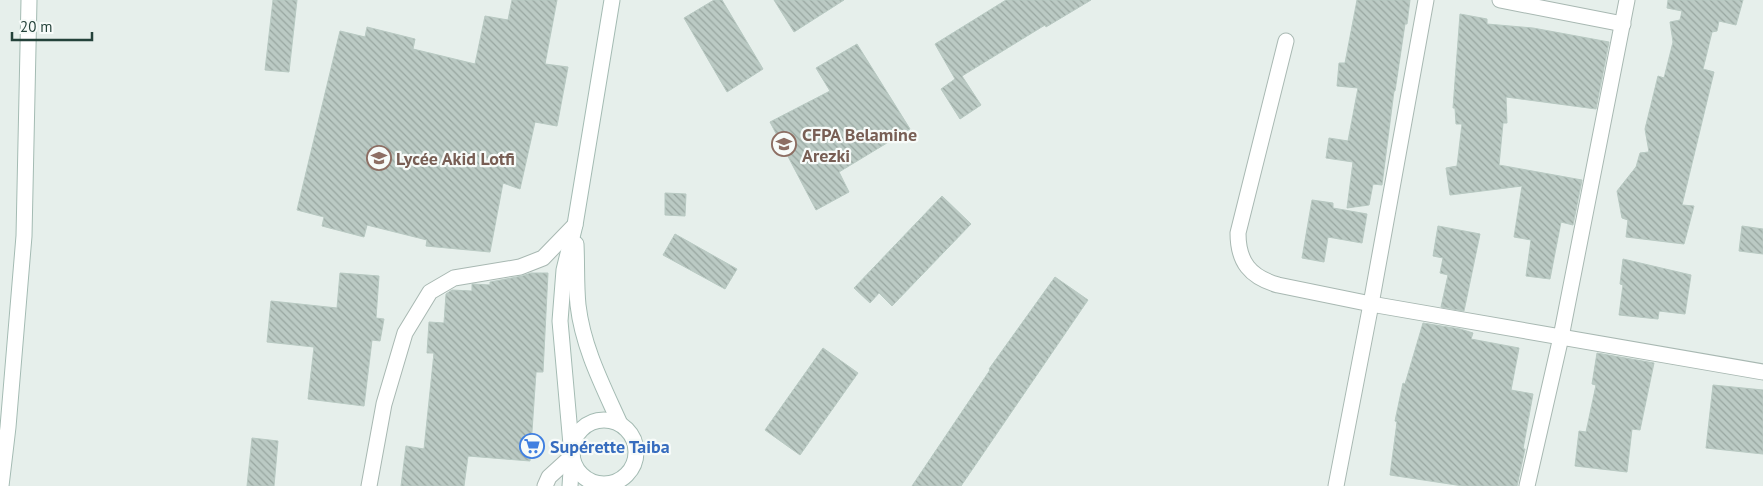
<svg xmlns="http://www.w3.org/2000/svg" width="1763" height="486" viewBox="0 0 1763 486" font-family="'PT Sans',sans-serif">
<defs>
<pattern id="building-back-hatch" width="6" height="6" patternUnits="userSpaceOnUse" patternTransform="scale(1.25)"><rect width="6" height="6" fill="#bbcac4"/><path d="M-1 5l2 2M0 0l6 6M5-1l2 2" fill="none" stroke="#98a6a0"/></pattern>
</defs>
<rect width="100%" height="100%" fill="#e6efeb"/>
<g fill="url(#building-back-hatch)" stroke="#b8c9c2">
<polygon points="273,0 297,0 289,72 265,70"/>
<polygon points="512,0 557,0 545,64 568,67 557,126 535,122 520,189 503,183 490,252 426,246 427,240 367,225 364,237 322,226 324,217 297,210 340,31 365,37 367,27 415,39 413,49 475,64 485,16 508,20"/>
<polygon points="714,0 722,0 763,69 727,92 684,18"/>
<polygon points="774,0 844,0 794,32"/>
<polygon points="1006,0 1091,0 1046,27 1045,25 962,76 981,105 960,119 941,89 955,79 935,44"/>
<polygon points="1357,0 1410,0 1407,24 1405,24 1395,91 1394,91 1382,185 1373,184 1369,205 1347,208 1353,162 1326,158 1329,138 1348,141 1358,88 1337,86 1339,63 1345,63"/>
<polygon points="1668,0 1743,0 1736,25 1719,21 1717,31 1712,32 1703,69 1714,72 1682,205 1694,206 1684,244 1626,237 1628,220 1622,218 1617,191 1636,167 1640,153 1649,152 1645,129 1658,76 1664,78 1673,42 1670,22 1680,20 1682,11 1667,8"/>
<polygon points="1460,14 1487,19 1487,24 1533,28 1609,42 1596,109 1506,97 1507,123 1503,123 1499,165 1582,180 1573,225 1561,222 1550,279 1526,276 1531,240 1514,237 1522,186 1450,195 1446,168 1457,166 1462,124 1456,124 1455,108 1453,108"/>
<polygon points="857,44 910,129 839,172 849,192 816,210 770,122 830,91 816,68"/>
<polygon points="665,193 686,194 685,216 665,215"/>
<polygon points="942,196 971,224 892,306 879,293 870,303 854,288"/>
<polygon points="1312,200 1333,203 1333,208 1367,214 1362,243 1328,237 1324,262 1302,258"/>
<polygon points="1438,226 1480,234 1464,311 1441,307 1448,275 1440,273 1443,258 1433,256"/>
<polygon points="1742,226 1763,229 1763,254 1739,251"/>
<polygon points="675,234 737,269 725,289 663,255"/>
<polygon points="1623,259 1691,275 1685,314 1659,311 1658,319 1619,315 1623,285 1620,284"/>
<polygon points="340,273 379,276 376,318 384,319 380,341 372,340 364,406 308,399 314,347 267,342 271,301 337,308"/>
<polygon points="531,273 548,273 543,372 536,372 530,461 468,456 464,486 401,486 406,446 424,449 434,353 427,353 429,322 444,323 446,294 452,290 472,291 472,284 490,285 490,282 522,276"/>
<polygon points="1055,277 1088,300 961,486 912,486 990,370 989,369"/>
<polygon points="1423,323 1460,329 1473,333 1471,339 1519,348 1511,390 1533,394 1523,449 1525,449 1517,486 1463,486 1390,475 1397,422 1395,421 1403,383 1405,384"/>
<polygon points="823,348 858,373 800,455 765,430"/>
<polygon points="1597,353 1654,363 1640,430 1632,429 1627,472 1575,466 1579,431 1586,432 1596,385 1592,384"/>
<polygon points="1713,385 1763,390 1763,454 1706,448"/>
<polygon points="252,438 278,441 274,486 247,486"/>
</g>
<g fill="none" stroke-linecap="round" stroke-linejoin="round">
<defs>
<g id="minor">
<polyline points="1500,0 1623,24"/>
<path d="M1286 41 1238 233C1238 262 1250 277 1278 285L1371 304 1763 372"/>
<polyline points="369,486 384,404 405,333 430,292 454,278 520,267 543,258 575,225"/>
<polyline points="545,486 549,477 572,456"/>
<polyline points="1336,486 1371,304 1426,0"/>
<polyline points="1527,486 1561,337 1627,0"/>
</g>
<g id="secondary">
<path d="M576 244C577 264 576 285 578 305 583 348 603 386 620 424"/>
<circle cx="604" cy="452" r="32"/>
<polyline points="1,486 8,427 24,236 29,0"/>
<polyline points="570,486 572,456 560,321 564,270 575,225 612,0"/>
</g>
</defs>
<use href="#minor" stroke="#a8b8b2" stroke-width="17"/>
<use href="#secondary" stroke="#a4bbb3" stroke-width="17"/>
<use href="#minor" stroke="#fff" stroke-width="15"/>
<use href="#secondary" stroke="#fff" stroke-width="15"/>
</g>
<defs>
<symbol id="university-ring" viewBox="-11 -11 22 22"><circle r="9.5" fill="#f7fbf9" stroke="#8d6e63" stroke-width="1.5"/><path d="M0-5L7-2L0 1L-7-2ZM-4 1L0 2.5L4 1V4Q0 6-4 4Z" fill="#8d6e63"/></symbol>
<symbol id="school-ring" viewBox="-11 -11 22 22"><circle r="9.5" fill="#f7fbf9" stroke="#8d6e63" stroke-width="1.5"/><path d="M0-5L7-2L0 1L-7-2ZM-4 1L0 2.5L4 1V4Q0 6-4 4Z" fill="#8d6e63"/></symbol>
<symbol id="supermarket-ring" viewBox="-11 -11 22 22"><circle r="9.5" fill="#f7fbf9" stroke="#3f7fe0" stroke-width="1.5"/><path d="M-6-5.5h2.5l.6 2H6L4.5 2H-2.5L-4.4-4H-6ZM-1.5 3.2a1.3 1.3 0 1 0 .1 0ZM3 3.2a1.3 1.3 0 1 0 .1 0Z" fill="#3f7fe0"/></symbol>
</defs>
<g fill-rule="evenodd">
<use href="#university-ring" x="770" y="130" width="28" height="28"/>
<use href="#school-ring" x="365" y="144" width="28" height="28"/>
<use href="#supermarket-ring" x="518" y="432" width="28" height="28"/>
</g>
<g text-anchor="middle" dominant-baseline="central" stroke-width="4.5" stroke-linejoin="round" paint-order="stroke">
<g font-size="18" font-weight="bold" fill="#785e54" stroke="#f7fbf9" text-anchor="start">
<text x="802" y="134">CFPA Belamine<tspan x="802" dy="21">Arezki</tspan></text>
<text x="396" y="158">Lycée Akid Lotfi</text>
</g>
<g font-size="18" font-weight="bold" fill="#366cbe" stroke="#f7fbf9" text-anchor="start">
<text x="550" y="446">Supérette Taiba</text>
</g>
</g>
<path d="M12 32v8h80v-8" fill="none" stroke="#24423a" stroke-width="2.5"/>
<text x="20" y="32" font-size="15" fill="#24423a" stroke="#f7fbf9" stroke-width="4" paint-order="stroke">20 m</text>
</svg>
